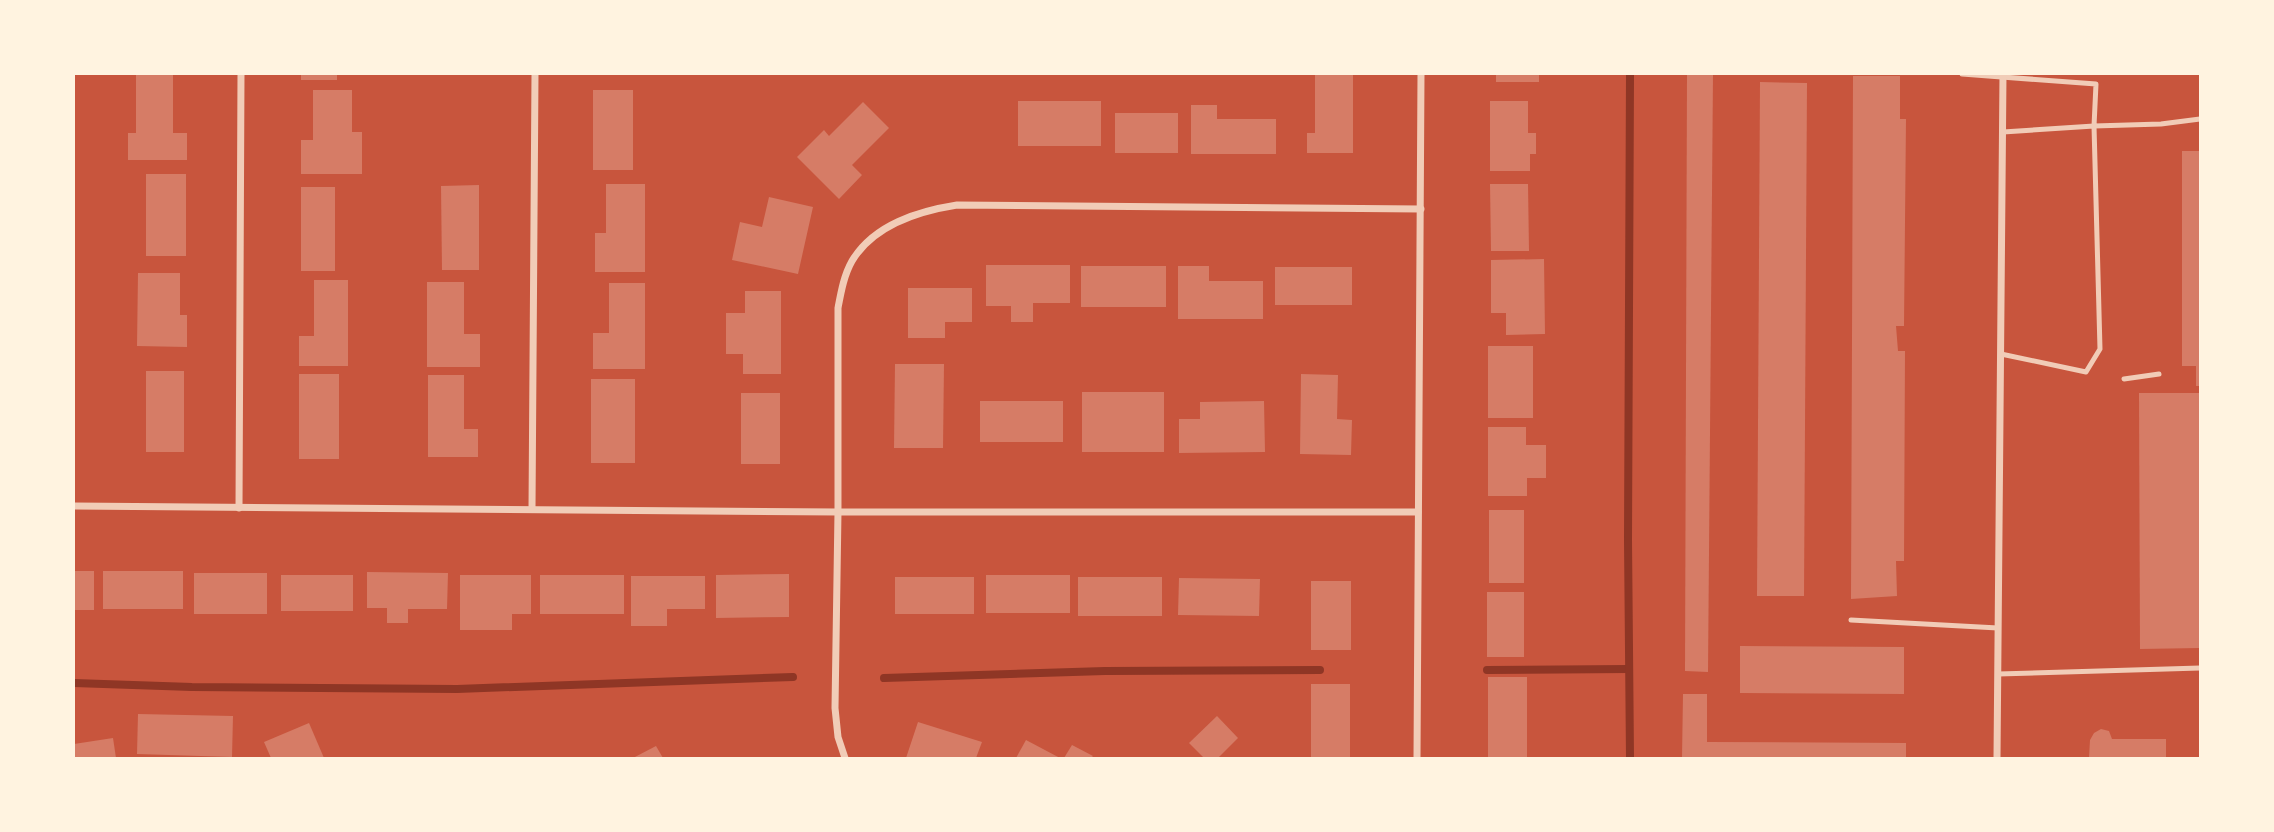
<svg xmlns="http://www.w3.org/2000/svg" width="2274" height="832" viewBox="0 0 2274 832" font-family="'Archivo Narrow',sans-serif">
<rect width="100%" height="100%" fill="#c8553d"/>
<g fill="none" stroke-linecap="round" stroke-linejoin="round">
<g stroke="#8f3625" stroke-width="8">
<polyline points="1487,670 1629,669"/>
<polyline points="884,678 1105,671 1320,670"/>
<polyline points="74,683 192,687 457,689 793,677"/>
<polyline points="1630,758 1628,540 1630,74"/>
</g>
</g>
<g fill="#d67c66">
<polygon points="136,74 173,74 173,133 187,133 187,160 128,160 128,133 136,133"/>
<rect x="301" y="74" width="36" height="6"/>
<polygon points="1315,74 1353,74 1353,153 1307,153 1307,133 1315,133"/>
<rect x="1496" y="74" width="43" height="8"/>
<polygon points="1687,74 1713,74 1708,672 1685,671"/>
<polygon points="1853,76 1900,76 1900,119 1906,119 1904,326 1896,326 1898,351 1905,351 1904,561 1896,561 1897,596 1851,599"/>
<polygon points="1760,82 1807,83 1804,596 1757,596"/>
<polygon points="313,90 352,90 352,132 362,132 362,174 301,174 301,140 313,140"/>
<rect x="593" y="90" width="40" height="80"/>
<rect x="1018" y="101" width="83" height="45"/>
<polygon points="1490,101 1528,101 1528,133 1536,133 1536,154 1530,154 1530,171 1490,171"/>
<polygon points="863,102 889,128 852,165 862,175 839,199 797,157 824,130 829,136"/>
<polygon points="1191,105 1217,105 1217,119 1276,119 1276,154 1191,154"/>
<rect x="1115" y="113" width="63" height="40"/>
<polygon points="2182,151 2200,151 2200,386 2196,386 2196,366 2182,366"/>
<rect x="146" y="174" width="40" height="82"/>
<polygon points="606,184 645,184 645,272 595,272 595,233 606,233"/>
<polygon points="1490,184 1528,184 1529,251 1491,251"/>
<polygon points="479,185 479,270 442,270 441,186"/>
<rect x="301" y="187" width="34" height="84"/>
<polygon points="769,197 813,207 798,274 732,260 740,222 762,227"/>
<polygon points="1544,259 1545,334 1506,335 1506,313 1491,313 1491,260"/>
<polygon points="986,265 1070,265 1070,303 1033,303 1033,322 1011,322 1011,306 986,306"/>
<rect x="1081" y="266" width="85" height="41"/>
<polygon points="1178,266 1209,266 1209,281 1263,281 1263,319 1178,319"/>
<rect x="1275" y="267" width="77" height="38"/>
<polygon points="138,273 180,273 180,315 187,315 187,347 137,346"/>
<polygon points="314,280 348,280 348,366 299,366 299,336 314,336"/>
<polygon points="427,282 464,282 464,334 480,334 480,367 427,367"/>
<polygon points="609,283 645,283 645,369 593,369 593,333 609,333"/>
<polygon points="908,288 972,288 972,322 945,322 945,338 908,338"/>
<polygon points="745,291 781,291 781,374 743,374 743,354 726,354 726,313 745,313"/>
<rect x="1488" y="346" width="45" height="72"/>
<polygon points="895,364 944,364 943,448 894,448"/>
<rect x="146" y="371" width="38" height="81"/>
<rect x="299" y="374" width="40" height="85"/>
<polygon points="1301,374 1338,375 1337,419 1352,420 1351,455 1300,454"/>
<polygon points="428,375 464,375 464,429 478,429 478,457 428,457"/>
<rect x="591" y="379" width="44" height="84"/>
<rect x="1082" y="392" width="82" height="60"/>
<rect x="741" y="393" width="39" height="71"/>
<polygon points="2139,393 2200,393 2200,648 2140,649"/>
<rect x="980" y="401" width="83" height="41"/>
<polygon points="1264,401 1265,452 1179,453 1179,419 1200,419 1200,402"/>
<polygon points="1488,427 1526,427 1526,445 1546,445 1546,478 1527,478 1527,496 1488,496"/>
<rect x="1489" y="510" width="35" height="73"/>
<rect x="74" y="571" width="20" height="39"/>
<rect x="103" y="571" width="80" height="38"/>
<polygon points="367,572 448,573 447,609 408,609 408,623 387,623 387,608 367,608"/>
<rect x="194" y="573" width="73" height="41"/>
<polygon points="789,574 789,617 716,618 716,575"/>
<rect x="281" y="575" width="72" height="36"/>
<polygon points="460,575 531,575 531,614 512,614 512,630 460,630"/>
<rect x="540" y="575" width="84" height="39"/>
<rect x="986" y="575" width="84" height="38"/>
<polygon points="631,576 705,576 705,609 667,609 667,626 631,626"/>
<rect x="895" y="577" width="79" height="37"/>
<rect x="1078" y="577" width="84" height="39"/>
<polygon points="1179,578 1260,579 1259,616 1178,615"/>
<rect x="1311" y="581" width="40" height="69"/>
<rect x="1487" y="592" width="37" height="65"/>
<polygon points="1740,646 1904,647 1904,694 1740,693"/>
<rect x="1488" y="677" width="39" height="81"/>
<rect x="1311" y="684" width="39" height="74"/>
<polygon points="1683,694 1707,694 1707,742 1906,743 1906,758 1682,758"/>
<polygon points="138,714 233,716 232,757 137,754"/>
<polygon points="1217,716 1238,738 1218,758 1204,758 1189,743"/>
<polygon points="918,722 982,742 976,758 906,758"/>
<polygon points="309,723 324,758 271,758 264,742"/>
<polygon points="2101,729 2109,731 2112,739 2166,739 2166,758 2089,758 2090,740 2094,733"/>
<polygon points="113,738 116,758 74,758 74,744"/>
<polygon points="1026,740 1060,758 1016,758"/>
<polygon points="1072,745 1093,756 1091,758 1064,758"/>
<polygon points="656,746 663,758 633,758"/>
</g>
<g fill="none" stroke-linecap="round" stroke-linejoin="round">
<g stroke="#f1ccb7" stroke-width="5">
<polyline points="1962,74 2096,84 2094,126 2161,124 2200,119"/>
<polyline points="2001,354 2086,372 2100,349 2094,126 2003,132"/>
<polyline points="2124,379 2159,374"/>
<polyline points="1851,620 1998,628"/>
<polyline points="1998,674 2200,668"/>
</g>
<g stroke="#f1ccb7" stroke-width="7">
<polyline points="74,506 838,512 1418,512"/>
<polyline points="239,508 241,74"/>
<polyline points="532,509 535,74"/>
<path d="M845 758 838 737 835 708 838 512V308C841 292 844 275 852 261 874 224 919 211 957 205L1421 209"/>
<polyline points="1417,758 1421,74"/>
<polyline points="1997,758 2003,74"/>
</g>
</g>
<rect width="2274" height="832" fill="none" stroke="#fff3e0" stroke-width="150"/>
</svg>
